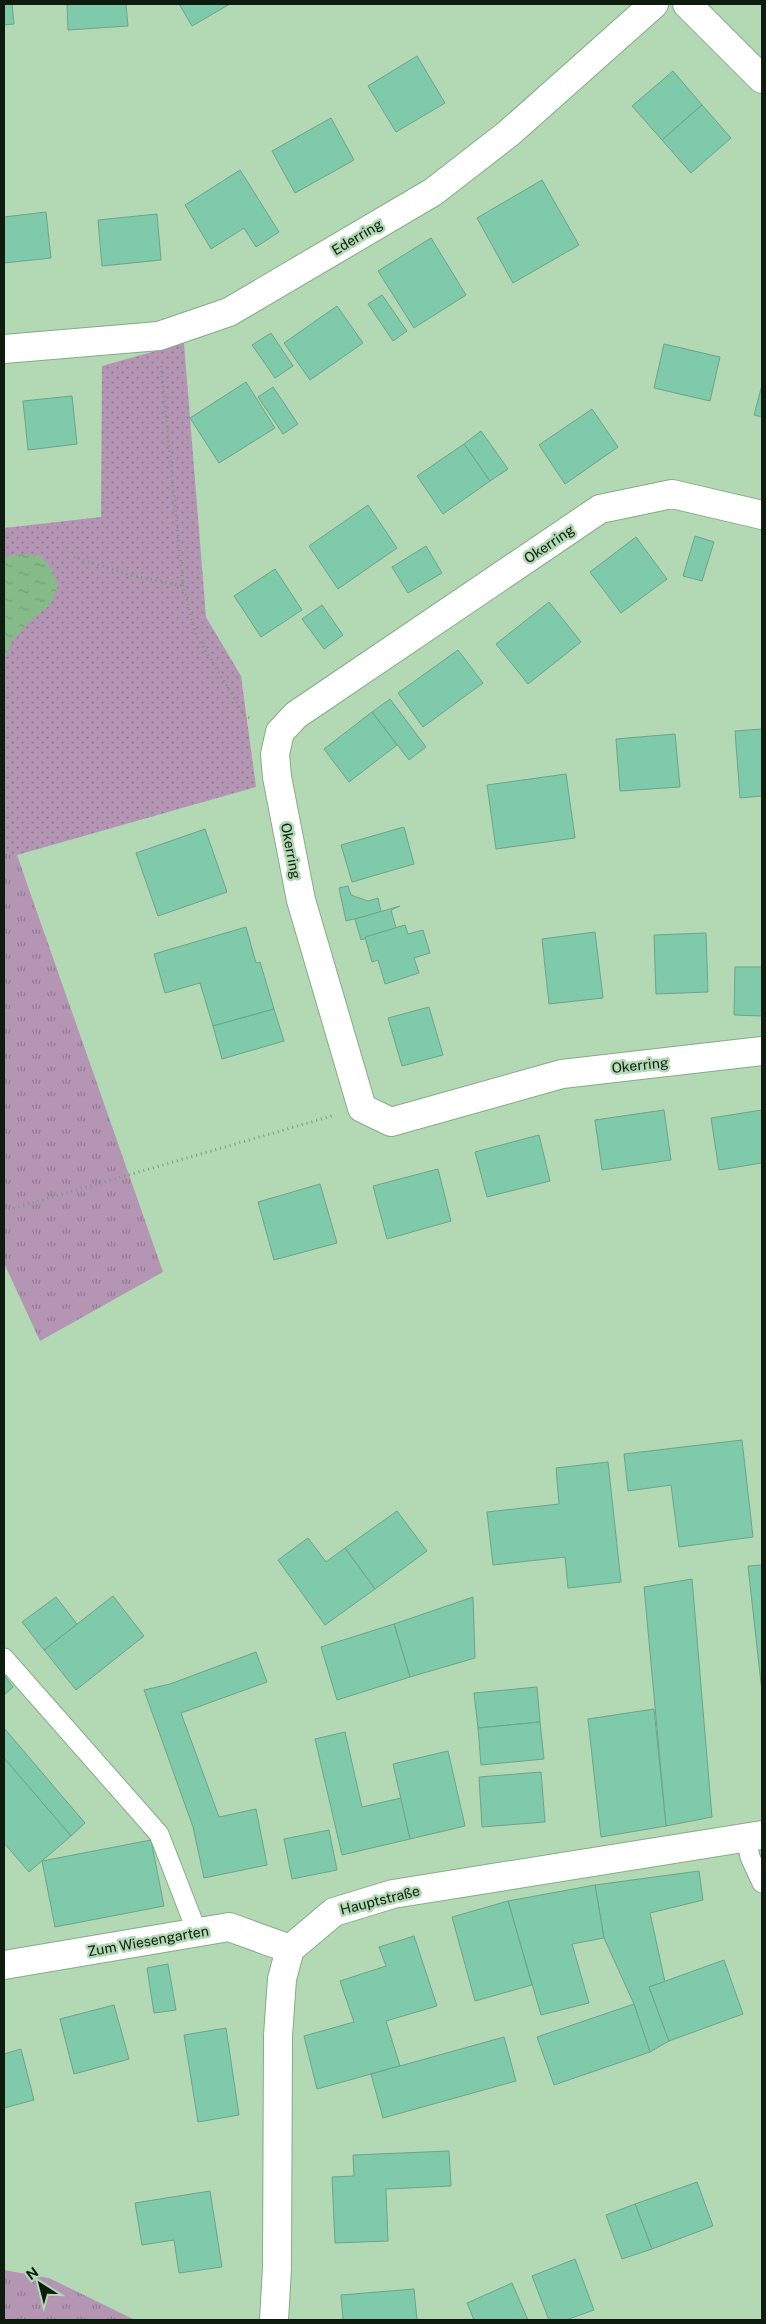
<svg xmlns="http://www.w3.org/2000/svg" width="766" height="2324" viewBox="0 0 766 2324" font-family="'Public Sans',sans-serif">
<defs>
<pattern id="grass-tufts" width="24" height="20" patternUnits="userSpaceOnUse" patternTransform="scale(1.25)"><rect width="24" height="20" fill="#b496b4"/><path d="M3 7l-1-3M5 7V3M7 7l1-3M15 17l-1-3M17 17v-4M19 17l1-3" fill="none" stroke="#917a91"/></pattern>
<pattern id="park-dots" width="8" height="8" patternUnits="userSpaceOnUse" patternTransform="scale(1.25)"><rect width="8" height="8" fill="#b496b4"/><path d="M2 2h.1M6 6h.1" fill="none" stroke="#917a91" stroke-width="1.8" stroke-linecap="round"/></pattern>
<pattern id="water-ripples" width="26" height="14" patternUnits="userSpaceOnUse" patternTransform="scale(1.25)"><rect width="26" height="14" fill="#86ba89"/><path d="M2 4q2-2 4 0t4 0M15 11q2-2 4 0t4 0" fill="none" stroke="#729f75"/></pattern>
</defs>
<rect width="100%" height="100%" fill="#b2d9b3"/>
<g fill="url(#grass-tufts)">
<polygon points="4,852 17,855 163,1272 40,1341 4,1263"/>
<polygon points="4,2270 49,2278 135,2320 4,2320"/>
</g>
<polygon fill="url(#park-dots)" points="184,343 206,617 241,676 256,787 17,855 4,852 4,528 101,517 102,366"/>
<polygon fill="url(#water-ripples)" points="20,554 41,556 52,570 58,586 50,605 30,621 11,642 4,663 4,557"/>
<g fill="#7ecaaa" stroke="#6ea38c">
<polygon points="4,4 12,4 14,24 4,25"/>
<polygon points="67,4 126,4 128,26 68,30"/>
<polygon points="179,4 230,4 192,26"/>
<polygon points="417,56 445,103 396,132 368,86"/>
<polygon points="673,71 702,105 662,140 632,106"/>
<polygon points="702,105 731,138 691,173 662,140"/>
<polygon points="331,118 354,160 295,193 272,151"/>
<polygon points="240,170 279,232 256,247 244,228 211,249 185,205"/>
<polygon points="542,180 579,245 513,283 477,218"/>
<polygon points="46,212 51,258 4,263 4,217"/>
<polygon points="157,214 161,260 102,266 98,220"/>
<polygon points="431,238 466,295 414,328 378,271"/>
<polygon points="382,295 407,331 393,341 368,304"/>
<polygon points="337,306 363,343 310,380 284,343"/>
<polygon points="271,333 293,366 275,378 252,345"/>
<polygon points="664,344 720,357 710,401 654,388"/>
<polygon points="246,382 275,428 219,463 190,418"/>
<polygon points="762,385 762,417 754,415"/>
<polygon points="273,387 298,424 283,434 258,397"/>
<polygon points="72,396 77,444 28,450 23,401"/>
<polygon points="592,409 618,447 565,484 539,445"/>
<polygon points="481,431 508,469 490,481 464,444"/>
<polygon points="464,444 490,481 443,514 417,476"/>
<polygon points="368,505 397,548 338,589 309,546"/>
<polygon points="695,536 714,542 702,581 683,576"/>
<polygon points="636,537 667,579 621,613 590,572"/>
<polygon points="426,546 442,573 408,593 392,567"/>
<polygon points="275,569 302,610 261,637 234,596"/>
<polygon points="549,602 581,642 528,684 496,644"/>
<polygon points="322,605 343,635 324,649 302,619"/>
<polygon points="458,650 483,683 423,727 398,693"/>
<polygon points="390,699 426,747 409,760 372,712"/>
<polygon points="372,712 397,745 349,782 324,749"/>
<polygon points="762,729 762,796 740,798 735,731"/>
<polygon points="675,734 680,787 620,791 616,739"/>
<polygon points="566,774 575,838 496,849 487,785"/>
<polygon points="404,827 414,864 352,882 341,845"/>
<polygon points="205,829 227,892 158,916 136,853"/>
<polygon points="348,886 351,895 368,901 378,898 381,912 346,921 339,888"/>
<polygon points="400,906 391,910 396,928 361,940 355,919"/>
<polygon points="405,925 408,934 423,930 430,953 414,958 419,973 385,984 378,960 372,962 365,937"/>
<polygon points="246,927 256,963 260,962 274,1009 213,1026 200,983 165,993 154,954"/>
<polygon points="595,932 603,998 549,1004 542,939"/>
<polygon points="706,933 708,992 656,994 654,935"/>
<polygon points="735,967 762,967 762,1016 734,1015"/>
<polygon points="429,1007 443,1055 402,1066 388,1018"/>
<polygon points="274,1009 284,1041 222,1059 213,1026"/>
<polygon points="664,1110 671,1160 602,1170 595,1120"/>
<polygon points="762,1110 762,1163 719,1170 711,1118"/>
<polygon points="539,1135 550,1181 487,1197 475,1152"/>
<polygon points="438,1169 451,1221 387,1239 373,1186"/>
<polygon points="320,1184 337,1243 274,1260 258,1202"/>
<polygon points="742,1440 753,1537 679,1547 671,1485 628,1491 624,1454"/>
<polygon points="608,1462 621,1582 568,1588 565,1557 493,1565 487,1512 559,1504 556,1468"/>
<polygon points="397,1511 427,1551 375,1589 345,1548"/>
<polygon points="308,1538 326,1562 345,1548 375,1589 325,1625 278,1560"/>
<polygon points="762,1565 762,1692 748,1566"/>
<polygon points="692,1579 712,1817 666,1826 644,1587"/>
<polygon points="113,1596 144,1636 76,1690 44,1650"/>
<polygon points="56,1597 77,1624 44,1650 22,1622"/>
<polygon points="473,1597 475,1658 410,1677 394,1624"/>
<polygon points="394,1624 410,1677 337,1700 321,1647"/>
<polygon points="256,1652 267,1682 181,1713 219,1817 256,1809 267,1865 204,1878 193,1827 144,1690 170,1684"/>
<polygon points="4,1675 13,1687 4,1695"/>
<polygon points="537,1687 540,1722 478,1728 474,1693"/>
<polygon points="654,1709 666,1826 601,1837 588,1719"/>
<polygon points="540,1722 544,1759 481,1765 478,1728"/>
<polygon points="4,1728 85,1823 71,1836 4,1758"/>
<polygon points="345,1732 362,1807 401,1798 410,1839 342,1855 315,1739"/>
<polygon points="448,1751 465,1826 410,1839 393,1764"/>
<polygon points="4,1758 71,1836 29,1872 4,1843"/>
<polygon points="541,1772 545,1822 482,1827 479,1777"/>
<polygon points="329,1830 337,1870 292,1879 284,1839"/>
<polygon points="151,1840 164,1906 55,1927 42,1861"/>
<polygon points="699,1871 703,1900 650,1913 665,1982 649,1987 669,2041 650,2052 634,2004 604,1938 595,1885"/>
<polygon points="595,1885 604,1938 572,1944 589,2003 541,2015 508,1901"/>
<polygon points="508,1901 532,1985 475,2001 452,1917"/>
<polygon points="414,1936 437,2006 386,2021 400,2066 317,2089 304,2036 354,2022 340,1981 386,1966 379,1947"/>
<polygon points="724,1960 743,2014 669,2041 649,1987"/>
<polygon points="168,1964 176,2010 154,2013 147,1968"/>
<polygon points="634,2004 650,2052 554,2085 537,2037"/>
<polygon points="114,2005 129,2059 74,2074 60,2019"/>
<polygon points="226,2028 239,2115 198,2122 184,2035"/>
<polygon points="504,2037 516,2081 383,2118 371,2074"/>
<polygon points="21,2049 34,2100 4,2108 4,2054"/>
<polygon points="449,2151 451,2186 386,2189 388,2241 335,2243 332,2177 354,2176 353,2155"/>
<polygon points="697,2182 713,2226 652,2249 635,2204"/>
<polygon points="210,2191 222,2267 179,2273 174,2240 142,2245 135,2203"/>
<polygon points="635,2204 652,2249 622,2259 606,2215"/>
<polygon points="575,2259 594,2310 566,2320 549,2320 532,2276"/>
<polygon points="512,2283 528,2320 474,2320 467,2303"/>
<polygon points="414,2289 417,2320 343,2320 341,2295"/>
</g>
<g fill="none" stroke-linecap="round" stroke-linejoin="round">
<defs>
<g id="service">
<polyline points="4,1658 159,1834 197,1932"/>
<polyline points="746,1837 750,1857 762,1883"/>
</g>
<g id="minor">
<polyline points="687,4 762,79"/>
<polyline points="4,349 159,336 229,312 433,192 509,133 654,4"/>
<polyline points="762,515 672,494 600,509 296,715 280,732 275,754 277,777 301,900 362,1108 391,1122 562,1074 762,1051"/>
<polyline points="4,1965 229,1927 290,1949"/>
<polyline points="274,2320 277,2268 278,2036 282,1979 290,1949 334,1912 393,1894 762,1835"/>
</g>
</defs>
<use href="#service" stroke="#85ab87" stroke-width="21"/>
<use href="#minor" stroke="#85ab87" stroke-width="30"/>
<g stroke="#7b9a7c" stroke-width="3" stroke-dasharray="1 4" stroke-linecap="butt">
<polyline points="161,366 183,586 196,635 245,716 252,719"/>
<polyline points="74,557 130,575 183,586"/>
<polyline points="4,1211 332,1116"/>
</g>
<use href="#service" stroke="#fff" stroke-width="19"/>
<use href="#minor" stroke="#fff" stroke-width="28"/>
</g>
<g text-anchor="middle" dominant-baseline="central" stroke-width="5" stroke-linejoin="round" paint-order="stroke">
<g font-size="14" fill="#0d1c0e" stroke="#b2d9b3">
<text transform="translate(357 237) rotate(-31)">Ederring</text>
<text transform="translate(549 544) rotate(-34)">Okerring</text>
<text transform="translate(291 851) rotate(79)">Okerring</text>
<text transform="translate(640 1065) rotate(-6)">Okerring</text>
<text transform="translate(380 1900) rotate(-14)">Hauptstraße</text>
<text transform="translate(148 1941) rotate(-10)">Zum Wiesengarten</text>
</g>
</g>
<rect width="766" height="2324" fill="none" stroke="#0d1c0e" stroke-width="10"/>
<g transform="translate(40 2284) rotate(324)" stroke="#b2d9b3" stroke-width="4" paint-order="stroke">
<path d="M0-4L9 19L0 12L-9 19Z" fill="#0d1c0e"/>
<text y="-8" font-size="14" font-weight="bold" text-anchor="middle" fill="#0d1c0e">N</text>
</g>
</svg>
